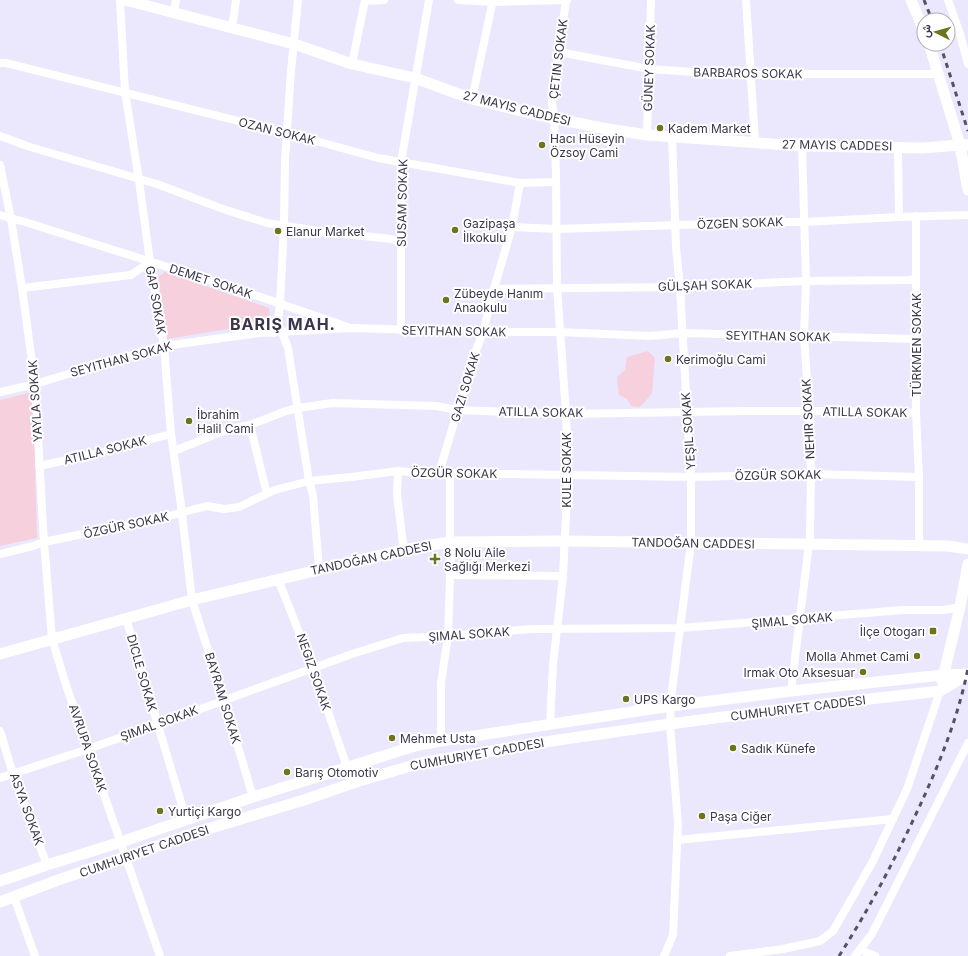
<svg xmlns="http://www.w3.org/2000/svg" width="968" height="956" viewBox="0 0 968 956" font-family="Inter,Vazirmatn,sans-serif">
<rect width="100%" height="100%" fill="#ebe7fc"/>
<g fill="#f7d0de">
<polygon points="165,272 269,308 270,322 167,339 158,277"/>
<polygon points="648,351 655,358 652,393 644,403 640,407 631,406 627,399 619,395 617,377 625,370 627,357"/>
<polygon points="33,392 37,538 0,546 0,400"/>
</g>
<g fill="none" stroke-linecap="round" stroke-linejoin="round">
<g stroke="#fff" stroke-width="8">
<polyline points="120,0 125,92 139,180 150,262 164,346 171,434 182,513 192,600 224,700 253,797"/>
<polyline points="458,0 493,2 567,0"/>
<polyline points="746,0 755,142"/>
<polyline points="948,0 960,34 968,64"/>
<polyline points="365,1 384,0"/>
<polyline points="174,13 176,0"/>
<polyline points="232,28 236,0"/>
<polyline points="559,52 596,59 649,69 722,74 751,75 815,74 939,74"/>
<polyline points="0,63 6,63 287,133 378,158 520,183 556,182"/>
<polyline points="352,64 365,0"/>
<polyline points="472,99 493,0"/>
<polyline points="647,135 651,0"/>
<polyline points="0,136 30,147 157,184 223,209 267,223 318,231 391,239 401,242"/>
<polyline points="898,147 899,217"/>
<polyline points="0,165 11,219 22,288 35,384 44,542 52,639 67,688 160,956"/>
<polyline points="0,215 25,222 234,288 348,327"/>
<polyline points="916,216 916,413 919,477 919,546"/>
<polyline points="512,227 557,229 771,222 804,222 899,217 968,215"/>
<polyline points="22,288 131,275 150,262"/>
<polyline points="494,289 680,287 806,281 909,280 916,279"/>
<polyline points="401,330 401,162 429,0"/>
<polyline points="282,332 288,348 309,481 313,495 319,569"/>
<polyline points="274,333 278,321 280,304 284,226 285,160 291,71 298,0"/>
<polyline points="0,392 35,384 91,367 164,346 259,333 353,328 483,332 560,332 650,336 683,333 916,339"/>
<polyline points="250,425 265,486 267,493"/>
<polyline points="174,451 229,429 250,425 286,411 298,408 332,403 436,406 458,410 566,414 746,411 881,411 916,413"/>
<polyline points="39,466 99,453 171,434"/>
<polyline points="398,471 397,494 403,544 402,550"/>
<polyline points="437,474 441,466 474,356 483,332 494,289 512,227 520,183"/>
<polyline points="0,554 33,546 44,542 165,517 207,506 224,509 239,507 275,490 309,481 351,477 398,471 429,474 447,473 691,477 811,474 919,477"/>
<polyline points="450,575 563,576"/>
<polyline points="278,579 313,668 347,767"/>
<polyline points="126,618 186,819"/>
<polyline points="791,691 810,535 811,474 809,411 804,336 806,281 802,146"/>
<polyline points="550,725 553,665 563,576 568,475 566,414 557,288 556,172 554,118 552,102 566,0"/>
<polyline points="0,731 13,774 47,865"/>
<polyline points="441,741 441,683 448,636 451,551 450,542 450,473"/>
<polyline points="0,778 88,749 173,719 352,654 403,638 448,636 532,629 681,628 903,610 944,610 960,607"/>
<polyline points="677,840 893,819"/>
<polyline points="14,897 35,956"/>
<polyline points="860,950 875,956"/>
<polyline points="664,956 673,935 678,823 670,724 671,698 691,543 691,477 687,412 680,287 676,247 672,137"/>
<polyline points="730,956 783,949 820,941 833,931 873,861 907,789 940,691"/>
<polyline points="855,956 872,934 968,743"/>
</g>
<g stroke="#fff" stroke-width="11">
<polyline points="125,0 294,44 352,64 415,78 472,99 538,115 602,128 647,135 802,146 922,148 960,145 968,145"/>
<polyline points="911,0 924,31"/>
<polyline points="929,44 960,145 968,190"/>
<polyline points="0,654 192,600 402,550 450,542 565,541 948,546 968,549"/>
<polyline points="942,681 960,607 968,564"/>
<polyline points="0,881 47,865 121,842 253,797 415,746 441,741 671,706 791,691 943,675 966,674"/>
<polyline points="0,902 58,880 201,831 304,800 359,781 425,762 558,740 670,724 790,708 940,691 968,674"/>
</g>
<g stroke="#565166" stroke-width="3" stroke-dasharray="5 5" stroke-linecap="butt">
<polyline points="924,0 932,20"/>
<polyline points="940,44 968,131"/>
<path d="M839 956C868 911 893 863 916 814 938 767 958 719 968 668"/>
</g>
</g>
<g fill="#6d741c" stroke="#fff" stroke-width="1.5">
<circle cx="660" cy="128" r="4"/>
<circle cx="542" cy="145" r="4"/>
<circle cx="455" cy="230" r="4"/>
<circle cx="278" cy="231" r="4"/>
<circle cx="446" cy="300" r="4"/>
<circle cx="668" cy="359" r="4"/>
<circle cx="189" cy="421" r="4"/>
<path d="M433 553h4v4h4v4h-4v4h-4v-4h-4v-4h4z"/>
<rect x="929" y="627" width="8" height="8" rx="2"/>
<circle cx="917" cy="656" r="4"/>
<circle cx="863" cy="672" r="4"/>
<circle cx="626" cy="699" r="4"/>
<circle cx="392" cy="738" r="4"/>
<circle cx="733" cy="748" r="4"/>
<circle cx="287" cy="772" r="4"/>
<circle cx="160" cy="811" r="4"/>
<circle cx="702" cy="816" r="4"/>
</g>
<g text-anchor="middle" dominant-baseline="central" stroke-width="4" stroke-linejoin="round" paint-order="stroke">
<g font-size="12" fill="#3a354a" stroke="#fff">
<text transform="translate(558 59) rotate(-83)">ÇETIN SOKAK</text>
<text transform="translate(649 68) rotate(-88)">GÜNEY SOKAK</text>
<text transform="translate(748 73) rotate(1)">BARBAROS SOKAK</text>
<text transform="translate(517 108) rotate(14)">27 MAYIS CADDESI</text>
<text transform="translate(277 131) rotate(14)">OZAN SOKAK</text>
<text transform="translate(837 145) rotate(1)">27 MAYIS CADDESI</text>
<text transform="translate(402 203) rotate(-89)">SUSAM SOKAK</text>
<text transform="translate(740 223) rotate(-2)">ÖZGEN SOKAK</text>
<text transform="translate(211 281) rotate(18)">DEMET SOKAK</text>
<text transform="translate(705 285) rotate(-2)">GÜLŞAH SOKAK</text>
<text transform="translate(156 300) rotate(80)">GAP SOKAK</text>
<text transform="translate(454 331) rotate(1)">SEYITHAN SOKAK</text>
<text transform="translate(778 336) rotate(1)">SEYITHAN SOKAK</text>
<text transform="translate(916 345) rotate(-90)">TÜRKMEN SOKAK</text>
<text transform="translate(121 359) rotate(-15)">SEYITHAN SOKAK</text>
<text transform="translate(465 387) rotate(-73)">GAZI SOKAK</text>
<text transform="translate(35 401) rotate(-94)">YAYLA SOKAK</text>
<text transform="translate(541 412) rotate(1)">ATILLA SOKAK</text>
<text transform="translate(865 412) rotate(1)">ATILLA SOKAK</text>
<text transform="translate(808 419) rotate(-93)">NEHIR SOKAK</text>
<text transform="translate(688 431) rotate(-94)">YEŞIL SOKAK</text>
<text transform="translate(105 450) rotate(-14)">ATILLA SOKAK</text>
<text transform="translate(566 470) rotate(-90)">KULE SOKAK</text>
<text transform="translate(454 473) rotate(1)">ÖZGÜR SOKAK</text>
<text transform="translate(778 475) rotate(-1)">ÖZGÜR SOKAK</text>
<text transform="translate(126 525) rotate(-12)">ÖZGÜR SOKAK</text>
<text transform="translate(693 543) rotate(1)">TANDOĞAN CADDESI</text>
<text transform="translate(371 558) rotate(-12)">TANDOĞAN CADDESI</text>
<text transform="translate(792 620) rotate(-5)">ŞIMAL SOKAK</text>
<text transform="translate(469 634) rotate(-4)">ŞIMAL SOKAK</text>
<text transform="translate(314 672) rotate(71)">NEGIZ SOKAK</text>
<text transform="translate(142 673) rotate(74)">DICLE SOKAK</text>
<text transform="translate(223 698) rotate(73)">BAYRAM SOKAK</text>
<text transform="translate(798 708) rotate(-7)">CUMHURIYET CADDESI</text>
<text transform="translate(159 723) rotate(-20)">ŞIMAL SOKAK</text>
<text transform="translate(88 748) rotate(71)">AVRUPA SOKAK</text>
<text transform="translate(477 754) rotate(-10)">CUMHURIYET CADDESI</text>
<text transform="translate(27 809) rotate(70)">ASYA SOKAK</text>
<text transform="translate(144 851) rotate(-19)">CUMHURIYET CADDESI</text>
</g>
<g font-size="12" fill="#3a354a" stroke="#fff" text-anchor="start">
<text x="668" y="128">Kadem Market</text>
<text x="550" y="138">Hacı Hüseyin<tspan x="550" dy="14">Özsoy Cami</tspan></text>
<text x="463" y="223">Gazipaşa<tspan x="463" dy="14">İlkokulu</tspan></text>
<text x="286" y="231">Elanur Market</text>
<text x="454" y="293">Zübeyde Hanım<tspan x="454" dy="14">Anaokulu</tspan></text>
<text x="676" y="359">Kerimoğlu Cami</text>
<text x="197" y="414">İbrahim<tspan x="197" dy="14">Halil Cami</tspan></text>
<text x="444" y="552">8 Nolu Aile<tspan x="444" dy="14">Sağlığı Merkezi</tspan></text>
<text x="925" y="631" text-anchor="end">İlçe Otogarı</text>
<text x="909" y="656" text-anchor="end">Molla Ahmet Cami</text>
<text x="855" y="672" text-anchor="end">Irmak Oto Aksesuar</text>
<text x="634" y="699">UPS Kargo</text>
<text x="400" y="738">Mehmet Usta</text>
<text x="741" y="748">Sadık Künefe</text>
<text x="295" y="772">Barış Otomotiv</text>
<text x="168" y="811">Yurtiçi Kargo</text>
<text x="710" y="816">Paşa Ciğer</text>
</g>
<g font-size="16" font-weight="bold" letter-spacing="1" fill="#3a354a" stroke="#fff">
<text x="283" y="324">BARIŞ MAH.</text>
</g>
</g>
<g transform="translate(936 32) rotate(276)"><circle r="19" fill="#ffffff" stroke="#b0aeb7"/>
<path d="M0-3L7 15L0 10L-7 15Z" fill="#6d741c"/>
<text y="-6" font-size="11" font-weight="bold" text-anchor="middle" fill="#3a354a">ش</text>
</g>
</svg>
